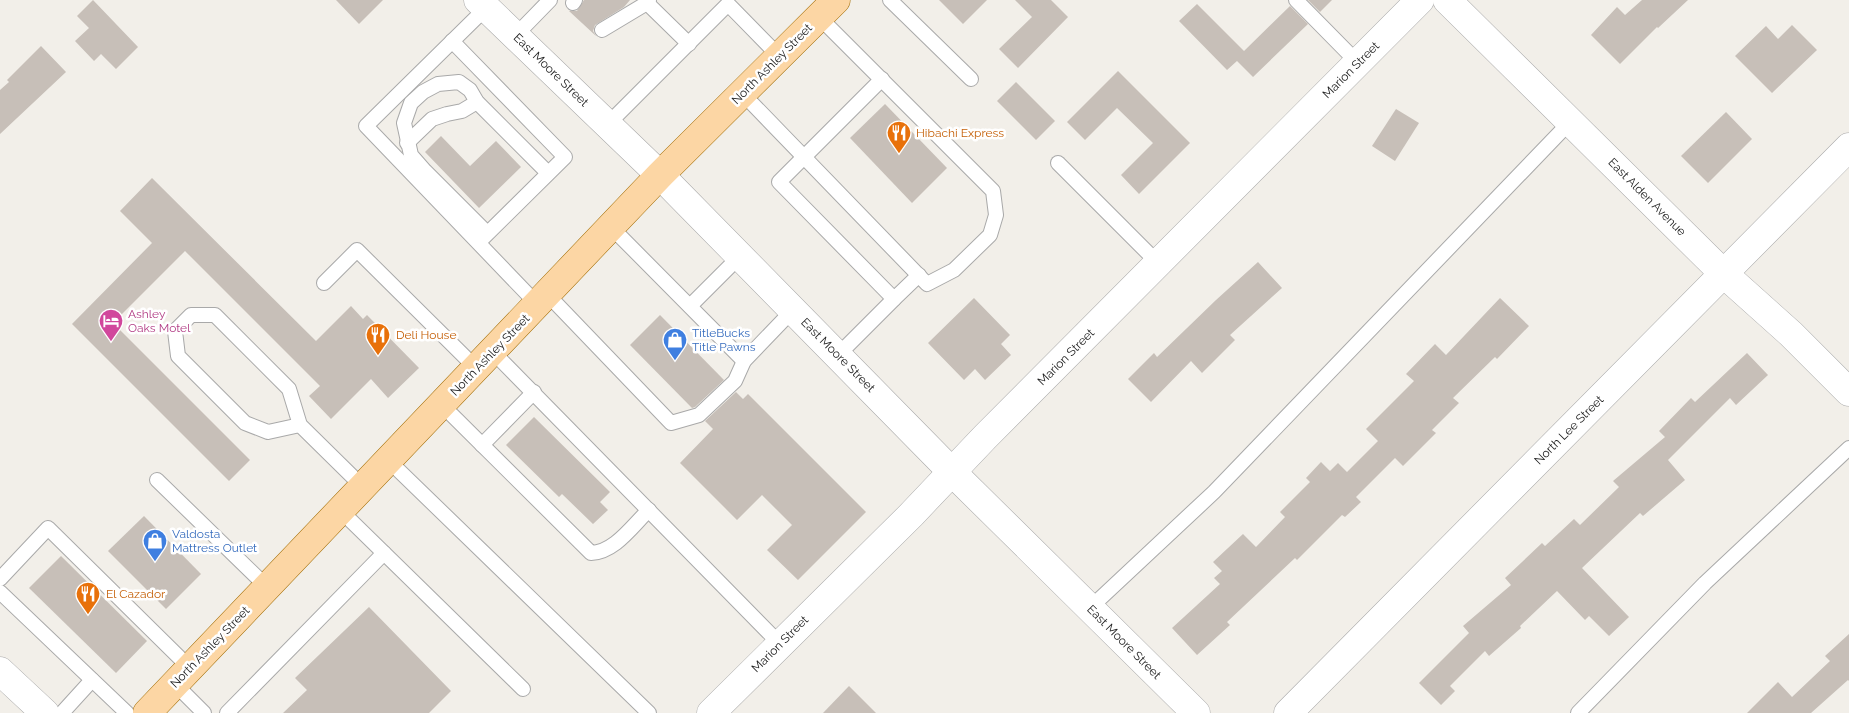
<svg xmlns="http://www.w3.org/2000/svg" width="1849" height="713" viewBox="0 0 1849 713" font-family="Raleway,sans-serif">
<rect width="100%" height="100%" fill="#f2efe9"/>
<g fill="#c7bfb8">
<polygon points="93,0 138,47 116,69 101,54 94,61 75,41 89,28 77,16"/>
<polygon points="336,0 383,0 359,24"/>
<polygon points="584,0 630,0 624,7 595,25 593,31 596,36 569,11 577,11"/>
<polygon points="939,0 987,0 963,24"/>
<polygon points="1015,0 1051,0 1068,17 1018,68 999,49 1032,17"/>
<polygon points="1308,0 1332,0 1320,12"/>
<polygon points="1642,0 1688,0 1658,28 1657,27 1620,64 1591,35 1617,7 1625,15"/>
<polygon points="1197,4 1244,51 1290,6 1308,24 1253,77 1237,61 1227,70 1179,21"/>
<polygon points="1792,25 1817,50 1772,93 1735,56 1766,26 1778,39"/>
<polygon points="41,46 66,72 0,134 0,90 9,82 7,80"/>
<polygon points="1118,71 1190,143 1139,194 1121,175 1153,143 1117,108 1085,140 1067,122"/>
<polygon points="1016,82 1055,121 1036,140 997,101"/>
<polygon points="885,104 947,168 912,203 850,138"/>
<polygon points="1396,109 1419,123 1395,161 1372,146"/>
<polygon points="1726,112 1752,139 1708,183 1681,156"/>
<polygon points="441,136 470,166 496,141 521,167 479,208 425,152"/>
<polygon points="152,178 316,341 351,306 363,319 367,315 419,368 388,398 371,379 331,419 309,396 320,386 185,251 113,323 250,460 229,481 72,324 152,243 120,211"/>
<polygon points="1258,262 1282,288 1230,335 1235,340 1202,373 1191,361 1151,402 1128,379 1154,353 1157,357 1216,300"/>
<polygon points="974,298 1010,335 1001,344 1011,355 985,380 975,369 964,380 928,343"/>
<polygon points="1500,298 1529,326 1497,359 1495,357 1453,398 1459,403 1432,430 1436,433 1403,466 1395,458 1356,497 1361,502 1345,517 1342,515 1297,560 1295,558 1227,622 1230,625 1197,655 1172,628 1220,584 1214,578 1222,571 1213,562 1243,534 1256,547 1285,517 1280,512 1310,482 1306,478 1321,462 1330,471 1338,463 1347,472 1378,441 1366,429 1414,381 1406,374 1435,344 1446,355"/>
<polygon points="660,315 724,380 695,407 692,408 630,345"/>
<polygon points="1747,353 1768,375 1736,405 1730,398 1668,460 1685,480 1643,516 1640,513 1582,568 1629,617 1609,636 1589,616 1585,620 1557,591 1520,626 1521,628 1489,656 1485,651 1450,686 1455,691 1441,705 1419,683 1469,633 1463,626 1511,585 1505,578 1542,543 1545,546 1574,519 1580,525 1619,487 1613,481 1665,437 1659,431 1691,398 1695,402"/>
<polygon points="736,392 743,399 748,394 866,512 798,580 767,550 792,525 762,495 737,520 680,463 713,429 705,421"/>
<polygon points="534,417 610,492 600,502 608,510 593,524 562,494 559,497 506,445"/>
<polygon points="144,516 201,574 166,609 108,551"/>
<polygon points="61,556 147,641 116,673 29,588"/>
<polygon points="369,607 451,691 429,713 283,713 307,690 295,678"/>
<polygon points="1849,634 1849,681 1848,680 1811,713 1747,713 1778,682 1792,697 1830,661 1825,656"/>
<polygon points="849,686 876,713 823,713"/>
</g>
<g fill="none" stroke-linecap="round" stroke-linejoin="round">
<defs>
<g id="service">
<polyline points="648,0 647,3 689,44"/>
<polyline points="890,0 971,79"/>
<polyline points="1296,0 1358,63"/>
<polyline points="573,3 575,0"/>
<polyline points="486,8 366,126 538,305"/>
<polyline points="602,30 647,3 649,0"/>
<polyline points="515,36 550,0"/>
<polyline points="452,41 565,157 482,239"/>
<polyline points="882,79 779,182 894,299 919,275"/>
<polyline points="742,93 927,284 954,270 990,235 996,215 993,191 819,17"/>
<polyline points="608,124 728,4 779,56"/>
<polyline points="407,143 432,119 447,114 462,111 477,102"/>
<polyline points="1058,163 1158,263"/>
<polyline points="611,227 744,361"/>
<polyline points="487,233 425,171 411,155 404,123 411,103 423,92 438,84 459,82 470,90 477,102 548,173"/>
<polyline points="324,283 357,250 477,369"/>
<polyline points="548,295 671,423 699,415 735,381 744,361 793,310"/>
<polyline points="690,306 740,256"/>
<polyline points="493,352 780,644"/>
<polyline points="838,355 894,299"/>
<path d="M442 405 591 553C615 552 632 526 649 510"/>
<polyline points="300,425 268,432 245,423 178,356 175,331 191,315 215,315 289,389 300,425 363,487"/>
<polyline points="482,445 534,392"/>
<polyline points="388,460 649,713"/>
<polyline points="157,480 267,587"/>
<polyline points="340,510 523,689"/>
<polyline points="0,579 48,528 190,668"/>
<polyline points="0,592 127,713"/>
<polyline points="1090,608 1214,492 1571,121"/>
<polyline points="175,684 204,713"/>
<polyline points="62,713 92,680"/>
<polyline points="227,713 384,553"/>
<polyline points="1578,713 1705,583 1849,448"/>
</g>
<g id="minor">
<polyline points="1447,0 1724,274 1791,334 1849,392"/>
<polyline points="660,175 952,472 1196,713"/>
<polyline points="0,671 45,713"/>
<polyline points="711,713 911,515 985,437 1420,0"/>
</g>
<g id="tertiary">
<polyline points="478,0 660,175"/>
<polyline points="1288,713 1849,147"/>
</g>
<polyline id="primary" points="147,713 660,175 836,0"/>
</defs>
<use href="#service" stroke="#a9a9a9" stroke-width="16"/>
<use href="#minor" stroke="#a9a9a9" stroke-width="29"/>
<use href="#tertiary" stroke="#a9a9a9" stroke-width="29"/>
<use href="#primary" stroke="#a06b00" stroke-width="29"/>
<use href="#service" stroke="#fff" stroke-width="14"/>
<use href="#minor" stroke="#fff" stroke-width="28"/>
<use href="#tertiary" stroke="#fff" stroke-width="28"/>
<use href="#primary" stroke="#fcd6a4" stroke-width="28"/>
</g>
<defs>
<symbol id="restaurant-pin" viewBox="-11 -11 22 30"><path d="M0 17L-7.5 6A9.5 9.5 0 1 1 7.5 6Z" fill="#e8710a" stroke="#fff"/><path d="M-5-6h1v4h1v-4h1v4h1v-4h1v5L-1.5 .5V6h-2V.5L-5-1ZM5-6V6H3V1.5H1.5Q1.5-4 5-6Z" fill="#fff"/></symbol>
<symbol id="hotel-pin" viewBox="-11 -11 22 30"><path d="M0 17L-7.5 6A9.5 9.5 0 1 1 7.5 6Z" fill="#d1479c" stroke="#fff"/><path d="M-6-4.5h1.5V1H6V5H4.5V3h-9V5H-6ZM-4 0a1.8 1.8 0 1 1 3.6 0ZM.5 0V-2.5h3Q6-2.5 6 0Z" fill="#fff"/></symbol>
<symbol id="shop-pin" viewBox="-11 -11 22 30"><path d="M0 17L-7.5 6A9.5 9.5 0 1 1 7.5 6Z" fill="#3f7fe0" stroke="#fff"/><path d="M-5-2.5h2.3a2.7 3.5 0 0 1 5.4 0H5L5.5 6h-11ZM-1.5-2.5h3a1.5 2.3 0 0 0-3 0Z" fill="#fff"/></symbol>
</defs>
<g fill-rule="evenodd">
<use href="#restaurant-pin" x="885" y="119" width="28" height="38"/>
<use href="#hotel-pin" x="97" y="307" width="28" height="38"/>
<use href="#restaurant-pin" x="364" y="321" width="28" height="38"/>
<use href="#shop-pin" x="661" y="326" width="28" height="38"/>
<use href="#shop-pin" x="141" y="527" width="28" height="38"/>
<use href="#restaurant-pin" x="74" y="580" width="28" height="38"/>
</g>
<g text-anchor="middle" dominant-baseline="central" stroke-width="5" stroke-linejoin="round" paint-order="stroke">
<g font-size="12" fill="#222" stroke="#fff">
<text transform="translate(772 64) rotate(-45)">North Ashley Street</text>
<text transform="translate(551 70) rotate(44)">East Moore Street</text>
<text transform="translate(1351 70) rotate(-45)">Marion Street</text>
<text transform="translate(1647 197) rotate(45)">East Alden Avenue</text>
<text transform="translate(490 355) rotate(-46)">North Ashley Street</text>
<text transform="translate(838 355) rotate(45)">East Moore Street</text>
<text transform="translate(1066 357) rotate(-45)">Marion Street</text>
<text transform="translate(1569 430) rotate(-45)">North Lee Street</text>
<text transform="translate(1124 642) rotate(45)">East Moore Street</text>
<text transform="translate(780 644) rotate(-45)">Marion Street</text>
<text transform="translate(210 647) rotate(-46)">North Ashley Street</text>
</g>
<g font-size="12" fill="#c56008" stroke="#fff" text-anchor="start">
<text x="916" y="133">Hibachi Express</text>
<text x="396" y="335">Deli House</text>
<text x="106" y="594">El Cazador</text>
</g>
<g font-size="12" fill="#b23c85" stroke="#fff" text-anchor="start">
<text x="128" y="314">Ashley<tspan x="128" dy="14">Oaks Motel</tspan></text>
</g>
<g font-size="12" fill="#366cbe" stroke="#fff" text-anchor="start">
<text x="692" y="333">TitleBucks<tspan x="692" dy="14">Title Pawns</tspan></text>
<text x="172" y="534">Valdosta<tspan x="172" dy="14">Mattress Outlet</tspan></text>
</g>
</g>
</svg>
